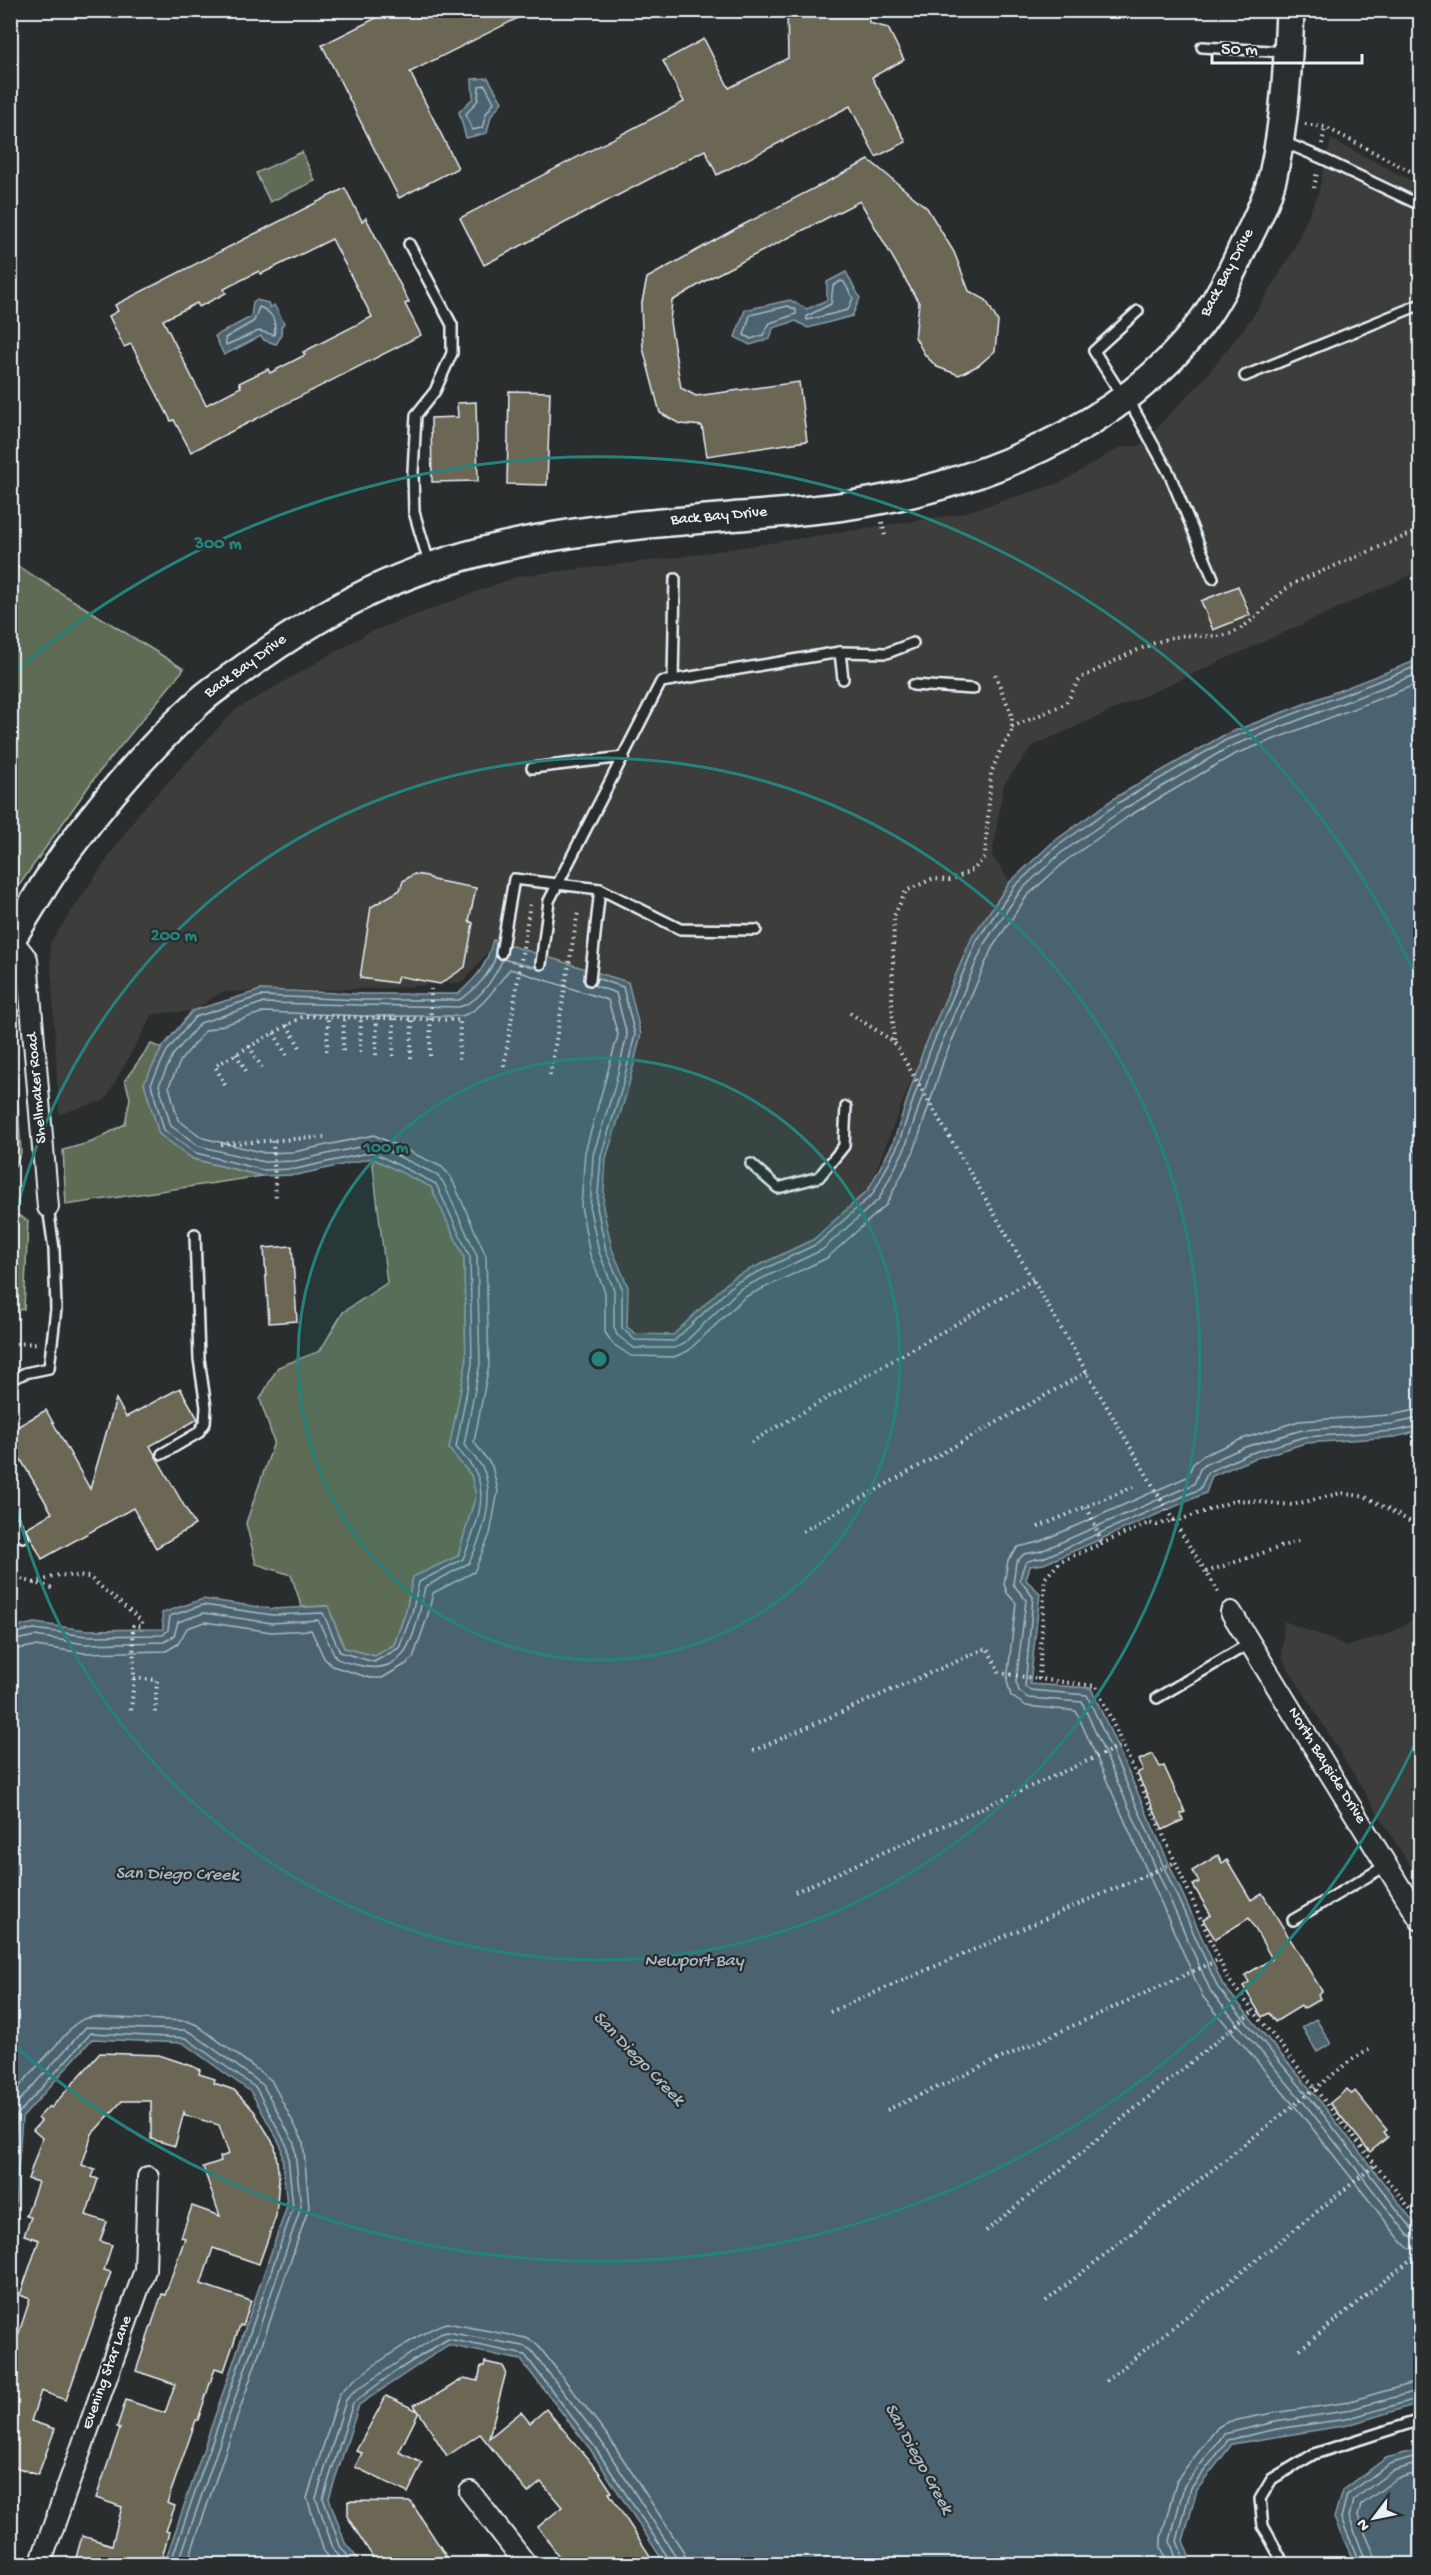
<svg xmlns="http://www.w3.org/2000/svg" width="1431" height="2575" viewBox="0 0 1431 2575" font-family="'Gochi Hand',sans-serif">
<rect width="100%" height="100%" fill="#2a2d2e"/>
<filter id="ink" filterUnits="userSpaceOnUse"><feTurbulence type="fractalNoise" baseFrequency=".0167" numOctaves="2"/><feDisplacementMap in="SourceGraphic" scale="12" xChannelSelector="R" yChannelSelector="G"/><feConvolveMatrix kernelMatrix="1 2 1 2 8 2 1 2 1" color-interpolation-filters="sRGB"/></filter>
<g filter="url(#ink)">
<g fill="#3e3e3a">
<polygon points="1331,139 1420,185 1420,571 1033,746 1004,784 992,855 1010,882 972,937 923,1051 868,1190 814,1239 732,1278 673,1335 636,1334 627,1327 628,1287 612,1249 603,1207 606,1158 643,1032 628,982 494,944 463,982 392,988 222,992 192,1011 153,1014 105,1100 59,1114 50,943 138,814 235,710 370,632 519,576 665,559 960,514 1060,483 1121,447 1139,446 1203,380 1252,318 1290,257 1318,194"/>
<polygon points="1420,1615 1420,1882 1282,1658 1284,1621 1348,1646 1391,1633"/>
</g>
<g fill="#5e6c54" stroke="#a3aea6" stroke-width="1.5">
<polygon points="302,152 315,181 270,202 256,173"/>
<polygon points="11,562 184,669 96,776 11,897"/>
<polygon points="11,989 21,1153 11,1175 10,1175"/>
<polygon points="151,1044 162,1048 144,1084 193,1159 262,1176 66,1205 63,1150 92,1142 125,1124 130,1098 125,1080"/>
<polygon points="372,1158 431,1187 464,1257 466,1364 449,1449 471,1475 476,1495 458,1556 413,1577 406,1611 394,1645 375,1656 344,1648 328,1606 302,1607 291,1575 256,1564 246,1523 274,1442 260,1399 278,1367 320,1351 343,1312 387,1283"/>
<polygon points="11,1185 16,1214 28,1221 24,1309 11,1312"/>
</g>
<g fill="#4b646f" stroke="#8a9ca6" stroke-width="1.5">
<polygon points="488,78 502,102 491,116 487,133 466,138 459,112 473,98 472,79"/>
<polygon points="846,272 860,298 852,316 808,328 796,321 773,328 770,339 750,345 735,337 745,310 790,300 807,309 827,300 827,282"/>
<path d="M256 300 268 303 270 308 274 305 284 323 281 327C282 332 280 339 276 344L264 340 261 336 224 355 215 336 251 317 253 302Z"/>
<path d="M1420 659V1431L1395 1437 1306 1443 1250 1460 1212 1476 1206 1493 1044 1564 1030 1566 1026 1580 1040 1593 1030 1684 1091 1688 1223 1985 1320 2101 1420 2230V2403L1348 2425 1232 2444 1197 2490 1183 2541 1193 2564H665L590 2449 521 2360 448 2345 359 2405 329 2498 345 2543 362 2564H164L287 2206 281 2146 251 2092 183 2043 92 2039 22 2118 11 2266V1628L34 1623 86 1630 163 1629 162 1613 203 1599 273 1609 328 1606 344 1648 375 1656 394 1645 406 1611 413 1577 458 1556 476 1495 471 1475 449 1449 466 1364 464 1257 431 1187 372 1158 297 1175 262 1176 193 1159 159 1134 144 1083 162 1048 192 1011 261 990 364 994H458C478 976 486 967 493 940L628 982 641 1034 627 1092 606 1158 603 1207 612 1249 628 1287 627 1327 636 1334 673 1335 732 1278 814 1239 868 1190 893 1143 923 1051 972 937 1010 882 1053 842 1116 797 1224 735Z"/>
<polygon points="1316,2019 1331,2044 1317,2052 1302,2027"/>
<polygon points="1420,2449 1420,2564 1355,2564 1334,2518 1342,2491 1386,2458"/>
</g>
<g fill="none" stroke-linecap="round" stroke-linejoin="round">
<g stroke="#a9b9c1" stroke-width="1.5">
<polygon points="485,85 494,102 486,114 482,128 472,130 466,114 478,100 479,86"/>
<polygon points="841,281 844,282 853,298 848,310 807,320 807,316 831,304 833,286"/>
<polygon points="788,306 796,310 796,314 770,323 763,335 751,339 744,335 750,315"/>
<path d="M259 307C273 312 277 321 274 335L259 331 226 345 225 338 254 321Z"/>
<polyline points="596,978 623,987 635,1035 621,1091 601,1156 597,1207 606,1251 622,1288 622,1328 635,1340 674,1341 735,1283 817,1244 873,1194 898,1145 929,1053 977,940 1015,886 1056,847 1120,802 1226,740 1420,665"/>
<polyline points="593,985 616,993 627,1035 614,1089 593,1155 590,1210 599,1252 614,1290 614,1327 617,1335 634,1348 674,1348 682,1345 740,1289 822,1250 879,1199 905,1148 936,1056 984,944 1021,890 1061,853 1124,809 1229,747 1420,673"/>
<polyline points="1420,1409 1391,1415 1299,1421 1242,1439 1202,1456 1193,1464 1187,1477 1039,1542 1018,1547 1008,1560 1004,1584 1007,1593 1016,1603 1007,1681 1011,1696 1026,1706 1076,1711 1203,1997 1302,2115 1401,2241 1410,2248 1420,2249"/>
<polyline points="1420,1418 1392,1424 1302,1430 1245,1447 1206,1464 1200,1469 1194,1484 1041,1551 1024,1554 1016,1562 1013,1584 1026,1600 1016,1682 1019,1691 1028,1698 1082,1702 1211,1992 1309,2109 1408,2235 1420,2240"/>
<path d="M1420 1426 1394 1431 1304 1437 1248 1454 1208 1472 1200 1489 1043 1558C1024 1560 1024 1561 1020 1580L1033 1597 1025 1687 1030 1690 1087 1695 1218 1988 1315 2104 1413 2230 1420 2233"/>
<path d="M10 1634 34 1629 86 1636 163 1635 168 1630 170 1616 203 1605 273 1615 323 1613 340 1652 374 1662 399 1648 412 1613 419 1582 463 1559C473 1534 489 1499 476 1473 472 1463 462 1456 456 1447L472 1364 470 1257 436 1184 372 1152 296 1169 263 1170 196 1153 164 1130 151 1084 167 1051 195 1017 261 996 364 1000H459C475 991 491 973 496 955"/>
<path d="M10 1641 35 1636 85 1644 164 1642 174 1636 178 1622 204 1613 272 1623 318 1620 336 1658C342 1662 350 1663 358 1665 411 1680 416 1625 425 1587L469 1563C482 1536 495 1501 484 1471 480 1461 470 1453 464 1445L480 1364 477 1256 443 1182 437 1175 373 1144 295 1161 264 1162 199 1146 171 1126 159 1085 173 1055 200 1023 262 1003 459 1007C480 1002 495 976 503 959L537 968"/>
<path d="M10 1650 35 1646 85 1653 166 1651 178 1644 187 1628 205 1622 271 1632 311 1630 324 1658 332 1666 370 1678H382L406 1664 413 1658 427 1618 433 1593 474 1572 490 1534 498 1491 492 1466 474 1442 489 1365 486 1256 451 1177 442 1167 374 1135 294 1152 265 1153 203 1138 178 1120 169 1086 181 1060 205 1031 264 1012 364 1016H462C484 1009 496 985 510 969L608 1000 618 1035 585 1152 581 1206 590 1255 605 1292V1332L613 1344 631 1356 674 1357 688 1351 745 1297 827 1258 886 1205 914 1151 944 1059 992 948 1027 896 1067 860 1129 816 1233 755 1420 683"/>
<polyline points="10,2097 74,2025 83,2019 93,2017 187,2021 197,2025 271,2080 303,2141 309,2207 187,2564"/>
<polyline points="10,2111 86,2027 184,2030 192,2033 263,2085 294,2143 301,2207 178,2564"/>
<polyline points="10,2188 17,2115 91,2033 186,2038 256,2088 287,2146 293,2208 170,2564"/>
<path d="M333 2564 324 2552 307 2498 339 2395C347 2381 431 2325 447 2323L526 2338 537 2344 608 2436 683 2551 687 2564"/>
<polyline points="345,2564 333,2548 316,2498 346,2400 352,2393 440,2334 447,2332 523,2346 531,2350 601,2441 675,2555 678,2564"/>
<polyline points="354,2564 340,2546 323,2498 353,2403 393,2373 448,2339 525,2355 594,2446 669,2559 670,2564"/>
<polyline points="1168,2564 1161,2547 1161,2538 1177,2479 1218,2427 1227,2422 1273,2413 1343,2403 1420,2381"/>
<polyline points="1178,2564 1170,2541 1184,2486 1224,2434 1275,2422 1345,2411 1420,2390"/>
<polyline points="1186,2564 1177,2541 1191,2488 1228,2440 1277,2429 1346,2419 1420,2398"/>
<polyline points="1360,2564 1341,2518 1347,2495 1389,2464 1420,2455"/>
<polyline points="1367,2564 1349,2517 1353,2500 1392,2471 1420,2463"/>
<polyline points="1376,2564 1374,2554 1358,2516 1361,2505 1396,2479 1420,2472"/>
</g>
</g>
<g fill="#6c6655" stroke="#e8f1f8" stroke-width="1.5" fill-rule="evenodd">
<polygon points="392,10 534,10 410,72 458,168 399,198 322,45"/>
<polygon points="787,10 869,10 869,23 888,28 904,60 872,77 906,142 876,157 850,106 717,175 705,150 484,265 460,218 684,102 663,61 704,39 729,88 788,58"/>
<polygon points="869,160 927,208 954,252 969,291 986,300 998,322 995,351 979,365 959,375 937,367 925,355 915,337 919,303 860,201 710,278 672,301 670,322 681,388 696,396 799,382 807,441 707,456 702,426 680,424 660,413 643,348 641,307 647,278 737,228"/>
<path d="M345 188 362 221 366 218 409 302 405 304 421 335 191 452 174 420 171 421 131 344 124 347 109 316 118 311 115 305ZM332 239 372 317 303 352 305 355 270 373 268 369 239 383 241 387 206 405 163 320 197 303 199 307 226 293 224 289 259 271 261 274Z"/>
<polygon points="509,391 550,392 547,485 507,484"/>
<polygon points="476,402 478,481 432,482 431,418 458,417 457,403"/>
<polygon points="1238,586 1250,615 1213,630 1201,601"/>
<polygon points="414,874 427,876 433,880 476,888 469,921 473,923 465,967 440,984 398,976 396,983 360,978 371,907 400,890 403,881"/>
<polygon points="292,1246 297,1321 269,1323 264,1248"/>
<polygon points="180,1388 198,1419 150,1446 195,1525 156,1548 133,1508 42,1559 26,1528 52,1513 10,1441 10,1431 46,1410 90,1489 116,1399 126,1417"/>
<polygon points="1153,1754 1160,1767 1164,1766 1185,1812 1181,1814 1183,1820 1163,1830 1137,1773 1143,1770 1139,1760"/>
<polygon points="1218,1855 1222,1863 1227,1860 1251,1900 1262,1893 1322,1991 1318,1994 1320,1999 1303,2009 1301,2006 1275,2022 1269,2013 1262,2017 1243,1986 1249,1982 1245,1975 1272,1959 1249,1918 1215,1939 1203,1920 1211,1915 1193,1885 1199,1882 1192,1871"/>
<polygon points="100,2053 159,2055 192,2066 200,2070 199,2074 215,2079 214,2083 234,2090 254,2111 275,2146 279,2178 276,2216 259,2264 213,2248 201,2284 251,2301 243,2326 240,2325 224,2371 215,2368 198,2420 196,2420 167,2503 175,2506 166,2531 169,2532 160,2565 74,2565 82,2536 112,2545 122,2507 96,2498 120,2428 117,2427 126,2400 165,2413 175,2384 136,2371 162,2294 165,2295 185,2238 181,2237 192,2206 220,2216 203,2167 221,2161 220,2157 229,2154 219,2125 185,2115 184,2112 175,2146 151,2139 151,2101 122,2101 92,2134 82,2165 95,2170 92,2177 98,2179 86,2215 107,2222 100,2241 112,2245 104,2270 111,2272 66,2400 41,2391 31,2421 55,2429 38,2475 10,2465 10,2364 15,2352 13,2351 30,2299 20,2295 39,2240 24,2235 31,2217 26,2216 38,2182 28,2179 42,2138 33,2130 41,2121 38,2118 49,2106 51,2108"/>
<polygon points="1347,2089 1352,2094 1355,2091 1387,2130 1384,2132 1388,2137 1370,2152 1330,2103"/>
<polygon points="485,2362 503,2366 506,2372 489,2438 521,2412 530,2423 546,2409 598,2471 612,2492 609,2493 656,2565 565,2565 538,2527 562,2507 541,2482 528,2493 480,2434 447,2456 419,2412 399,2452 422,2463 408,2493 355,2467 362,2453 356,2451 386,2396 418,2411 414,2405 440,2393 464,2378 478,2381 481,2366 484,2366"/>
<polygon points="348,2501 411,2502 452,2565 378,2565 348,2518"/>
</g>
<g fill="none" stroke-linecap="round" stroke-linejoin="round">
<defs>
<g id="lane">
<polyline points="1202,47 1286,52"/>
<polyline points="1281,141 1319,157 1420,205"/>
<polyline points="409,244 452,325 452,353 435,391 416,415 413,472 414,512 430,566"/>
<polyline points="1245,376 1419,305"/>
<polyline points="1123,397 1094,351 1138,311"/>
<polyline points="1128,399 1169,473 1213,578"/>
<polyline points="840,652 843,679"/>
<polyline points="673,680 675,579"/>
<polyline points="913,685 973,689"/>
<polyline points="532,768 624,757"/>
<polyline points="501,953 514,879 600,889 680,929 756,930"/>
<polyline points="541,964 549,901 661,682 840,652 887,653 913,643"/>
<polyline points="590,980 600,889"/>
<polyline points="751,1164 778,1188 819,1177 844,1146 846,1107"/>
<polyline points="10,1380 25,1373 49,1368 56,1309 54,1249 48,1207"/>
<polyline points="162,1454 198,1433 205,1423 206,1407 199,1359 195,1234"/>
<polyline points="10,1515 23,1537"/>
<polyline points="1157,1698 1250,1643"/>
<polyline points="1293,1920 1387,1865"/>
<polyline points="1284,2564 1263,2526 1260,2499 1272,2479 1314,2454 1420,2420"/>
</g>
<g id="street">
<polyline points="10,940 11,939 27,959 48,1207"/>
<polyline points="1231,1612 1420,1920"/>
<polyline points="470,2492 526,2564"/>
<polyline points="40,2564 145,2270 148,2177"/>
</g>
<path id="secondary" d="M11 939C32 907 50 873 73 843 110 793 154 743 200 701 213 689 228 680 242 670 287 637 333 608 384 585 496 535 620 526 741 516 776 513 811 511 845 506 973 487 1122 430 1201 323 1218 300 1231 274 1243 247 1255 224 1267 200 1273 175 1285 122 1288 65 1290 10"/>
</defs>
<use href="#lane" stroke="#e8f1f8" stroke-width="14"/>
<use href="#street" stroke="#e8f1f8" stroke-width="24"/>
<use href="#secondary" stroke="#e8f1f8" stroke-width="32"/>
<g stroke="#e8f1f8" stroke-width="4" stroke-dasharray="1.5 4.5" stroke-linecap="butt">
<polyline points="1305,124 1325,127 1420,176"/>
<polyline points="1322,144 1325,127"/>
<polyline points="1314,188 1317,172"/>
<polyline points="882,522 885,536"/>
<path d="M1012 727 1065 704C1073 695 1073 685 1083 677 1112 663 1144 644 1175 637 1196 632 1218 642 1238 630 1260 617 1274 596 1294 583L1420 530"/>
<polyline points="850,1013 894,1042 1173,1520 1221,1596"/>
<polyline points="287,1025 301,1049"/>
<polyline points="274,1033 287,1056"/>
<polyline points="894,1041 892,1004 894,916 906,891 932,879 950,880 962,875 974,869 985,857 991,773 1000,751 1011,734 1012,716 995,674"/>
<polyline points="249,1046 262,1068"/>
<polyline points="327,1051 328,1017"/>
<polyline points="343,1051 344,1017"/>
<polyline points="360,1052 361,1018"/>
<polyline points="236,1054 248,1074"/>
<polyline points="376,1055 377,1018"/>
<polyline points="393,1056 394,1018"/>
<polyline points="430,1056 431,989"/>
<polyline points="411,1058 412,1019"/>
<polyline points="504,1066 530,904"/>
<polyline points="550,1075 578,912"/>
<polyline points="225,1085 215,1066 304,1016 460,1020 459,1059"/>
<polyline points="273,1141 276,1200"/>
<polyline points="221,1144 324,1137"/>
<polyline points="10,1344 40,1343"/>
<polyline points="751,1442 1034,1279"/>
<polyline points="1087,1507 1102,1543"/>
<polyline points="1038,1527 1133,1487"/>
<polyline points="1420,1527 1366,1497 1341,1493 1292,1505 1237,1500 1183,1519 1173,1520 1157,1525 1149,1523 1061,1561 1045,1578 1039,1679 1096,1686 1228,1979 1420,2221"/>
<polyline points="803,1531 1087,1372"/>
<polyline points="1206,1572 1301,1540"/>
<polyline points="10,1576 56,1589"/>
<polyline points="34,1583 59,1575 89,1577 142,1621 142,1626 133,1626 134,1678 131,1712"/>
<polyline points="134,1678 157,1680 155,1715"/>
<polyline points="753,1751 987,1648 1000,1673 1039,1679"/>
<polyline points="795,1892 1123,1745"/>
<polyline points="830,2012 1176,1862"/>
<polyline points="887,2110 1218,1960"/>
<polyline points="986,2231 1252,2012"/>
<polyline points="1046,2301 1350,2061 1372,2048"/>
<polyline points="1300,2349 1420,2252"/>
<polyline points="1106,2381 1375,2165"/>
</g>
<use href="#lane" stroke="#2a2d2e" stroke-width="9"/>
<use href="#street" stroke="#2a2d2e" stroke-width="20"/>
<use href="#secondary" stroke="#2a2d2e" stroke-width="27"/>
</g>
</g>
<circle cx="599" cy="1359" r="301" fill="#25827c" fill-opacity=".12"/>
<g fill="none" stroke="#25827c" stroke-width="3">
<circle cx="599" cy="1359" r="301"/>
<path d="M11 1234A601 601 0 1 1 11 1484"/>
<path d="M1420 1733A902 902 0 0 1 13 2045M13 673A902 902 0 0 1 1420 985"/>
</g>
<g text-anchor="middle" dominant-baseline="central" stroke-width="4.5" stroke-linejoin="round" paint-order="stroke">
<g font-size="16" fill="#e8f1f8" stroke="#2a2d2e">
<text transform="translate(1228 273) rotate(-62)">Back Bay Drive</text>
<text transform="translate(719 517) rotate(-5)">Back Bay Drive</text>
<text transform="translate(246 667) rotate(-36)">Back Bay Drive</text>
<text transform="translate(38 1088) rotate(-95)">Shellmaker Road</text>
<text transform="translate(1326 1766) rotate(58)">North Bayside Drive</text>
<text transform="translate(108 2373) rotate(-70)">Evening Star Lane</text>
</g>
<g font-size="18" font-style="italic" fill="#a9b9c1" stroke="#2a2d2e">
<text transform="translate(177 1875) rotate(1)">San Diego Creek</text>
<text x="694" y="1961">Newport Bay</text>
<text transform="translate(638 2059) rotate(46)">San Diego Creek</text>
<text transform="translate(918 2459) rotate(61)">San Diego Creek</text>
</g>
</g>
<circle cx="599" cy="1359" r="9" fill="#25827c" stroke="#2a2d2e" stroke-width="3"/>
<g font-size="18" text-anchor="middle" font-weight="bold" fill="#25827c" stroke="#2a2d2e" stroke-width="4.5" stroke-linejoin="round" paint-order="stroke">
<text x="218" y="548">300 m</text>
<text x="174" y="940">200 m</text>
<text x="386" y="1152">100 m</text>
</g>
<rect width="1431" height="2575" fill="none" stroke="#2a2d2e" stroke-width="36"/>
<rect x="18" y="18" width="1395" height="2539" fill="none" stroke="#e8f1f8" stroke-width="2" filter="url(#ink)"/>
<g transform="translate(1374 2518) rotate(238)" stroke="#2a2d2e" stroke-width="4.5" paint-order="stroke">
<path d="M0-4.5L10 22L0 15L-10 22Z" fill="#e8f1f8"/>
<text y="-9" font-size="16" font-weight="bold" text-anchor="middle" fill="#e8f1f8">N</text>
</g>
<path d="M1212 54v9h150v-9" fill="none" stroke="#e8f1f8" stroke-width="3"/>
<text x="1221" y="54" font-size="18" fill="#e8f1f8" stroke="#2a2d2e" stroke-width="4.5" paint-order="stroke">50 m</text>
</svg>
